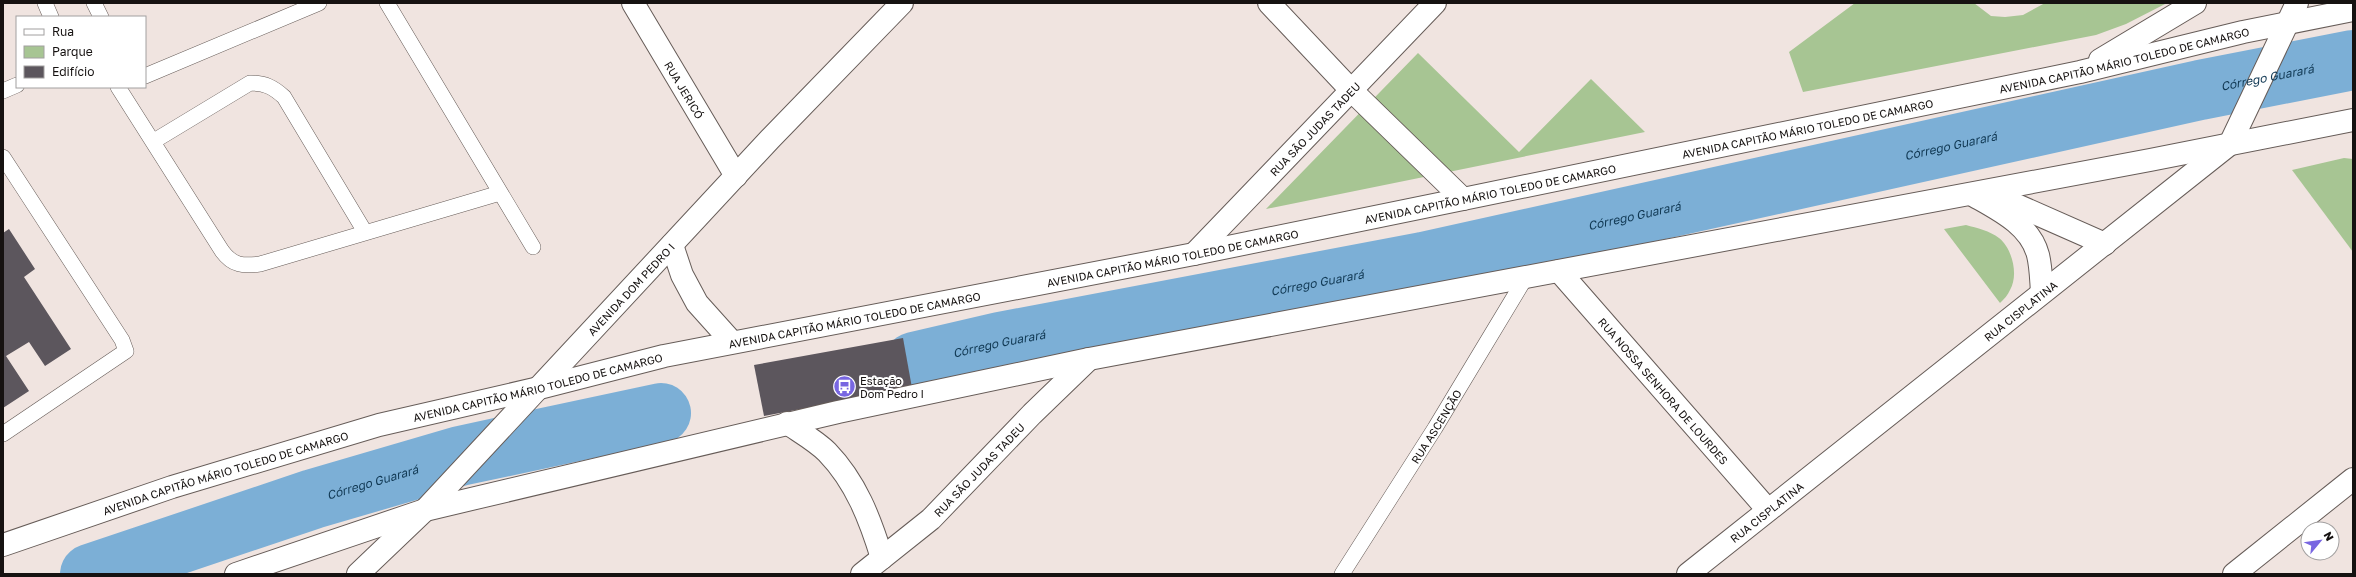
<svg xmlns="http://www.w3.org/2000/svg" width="2356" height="577" viewBox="0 0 2356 577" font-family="'Golos Text',sans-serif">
<rect width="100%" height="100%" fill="#f0e4e0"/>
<g fill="#a7c593">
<polygon points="1855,3 1974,3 1991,16 2005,17 2023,15 2045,3 2167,3 2126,24 2096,35 1803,92 1789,52"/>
<polygon points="1418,53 1519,152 1591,79 1645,132 1266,209"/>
<polygon points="2344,158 2353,159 2353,252 2292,170"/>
<path d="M1966 225C1977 228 1990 231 1999 238 2012 248 2019 275 2010 290 2008 295 2004 299 2000 303L1944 229Z"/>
</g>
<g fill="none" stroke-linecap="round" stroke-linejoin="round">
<g stroke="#7cafd6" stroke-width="60">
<path id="s1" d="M914 362 1000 342 1423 262 2200 90 2353 60"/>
<path id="s2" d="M90 574 313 499 460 456 661 413"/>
</g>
</g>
<g fill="#5c565d">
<polygon points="9,229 35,269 24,277 71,349 45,366 29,342 6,356 29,391 3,408 3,233"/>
<polygon points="903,338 912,388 764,416 754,365"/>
</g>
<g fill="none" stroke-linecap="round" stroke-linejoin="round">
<defs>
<g id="lane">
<polyline points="45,3 51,17"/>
<polyline points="94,3 101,17"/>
<polyline points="387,3 533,247"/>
<polyline points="145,76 319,3"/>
<path d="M118 87 222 251C233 266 243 266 260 264L500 193"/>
<polyline points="3,91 17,85"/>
<path d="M154 141 250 83C265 83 273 87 284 97L365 232"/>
<polyline points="3,157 122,340 126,351 3,434"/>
<path id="s3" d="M1342 574 1435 428 1526 277"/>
</g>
<g id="street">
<path id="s4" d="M633 3 736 176"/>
<polyline points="1269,3 1351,90 1463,199"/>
<path id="s5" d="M1194 254 1435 3"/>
<path id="s6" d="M1559 271 1768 510"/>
<path id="s7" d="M862 574 931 519 1032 414 1089 359"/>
<polyline points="2234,574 2353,479"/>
</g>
<g id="secondary">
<polyline points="358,574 425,510"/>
<path id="s8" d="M1688 574 2230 144 2297 3"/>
</g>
<g id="primary">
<polyline points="2100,60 2195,3"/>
<path d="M1971 194C1997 209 2030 224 2038 255 2041 267 2041 280 2042 292"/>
<polyline points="1996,196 2105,244"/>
<polyline points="672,245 682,275 697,303 732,342"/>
<path d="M787 423C800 432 816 441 827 452 856 482 870 519 882 558"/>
<path id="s9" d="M425 510 770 139 902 3"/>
<path id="s10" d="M3 545 172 487 379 425 539 388 664 356 1194 254 1463 199 2080 72 2243 32 2353 10"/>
<polyline points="236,574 425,510 838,412 1089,359 2150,160 2353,120"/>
</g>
</defs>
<use href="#lane" stroke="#665c58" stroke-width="16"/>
<use href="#street" stroke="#665c58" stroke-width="24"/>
<use href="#secondary" stroke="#665c58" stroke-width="24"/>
<use href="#primary" stroke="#665c58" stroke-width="24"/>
<use href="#lane" stroke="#fff" stroke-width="15"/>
<use href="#street" stroke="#fff" stroke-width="22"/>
<use href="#secondary" stroke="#fff" stroke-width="22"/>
<use href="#primary" stroke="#fff" stroke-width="22"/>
</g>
<defs>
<symbol id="bus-disc" viewBox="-11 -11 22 22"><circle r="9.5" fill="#7866e1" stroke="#fff"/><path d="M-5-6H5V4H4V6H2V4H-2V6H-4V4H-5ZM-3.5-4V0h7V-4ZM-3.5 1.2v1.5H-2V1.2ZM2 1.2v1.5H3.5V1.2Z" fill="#fff"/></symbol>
</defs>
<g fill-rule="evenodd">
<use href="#bus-disc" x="832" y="374" width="25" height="25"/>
</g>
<g text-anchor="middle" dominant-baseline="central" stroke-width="4" stroke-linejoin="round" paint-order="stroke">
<g font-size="11" fill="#161211" stroke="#fff">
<text stroke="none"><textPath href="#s10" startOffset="2178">AVENIDA CAPITÃO MÁRIO TOLEDO DE CAMARGO</textPath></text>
<text stroke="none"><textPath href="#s4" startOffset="101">RUA JERICÓ</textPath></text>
<text stroke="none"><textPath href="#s10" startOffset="1854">AVENIDA CAPITÃO MÁRIO TOLEDO DE CAMARGO</textPath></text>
<text stroke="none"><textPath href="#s5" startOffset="174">RUA SÃO JUDAS TADEU</textPath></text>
<text stroke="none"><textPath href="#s10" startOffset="1530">AVENIDA CAPITÃO MÁRIO TOLEDO DE CAMARGO</textPath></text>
<text stroke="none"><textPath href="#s10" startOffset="1206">AVENIDA CAPITÃO MÁRIO TOLEDO DE CAMARGO</textPath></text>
<text stroke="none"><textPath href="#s9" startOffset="302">AVENIDA DOM PEDRO I</textPath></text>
<text stroke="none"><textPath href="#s8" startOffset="424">RUA CISPLATINA</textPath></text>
<text stroke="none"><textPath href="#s10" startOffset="882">AVENIDA CAPITÃO MÁRIO TOLEDO DE CAMARGO</textPath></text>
<text stroke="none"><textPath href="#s10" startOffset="558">AVENIDA CAPITÃO MÁRIO TOLEDO DE CAMARGO</textPath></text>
<text stroke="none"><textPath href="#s6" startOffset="159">RUA NOSSA SENHORA DE LOURDES</textPath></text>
<text stroke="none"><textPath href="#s3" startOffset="175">RUA ASCENÇÃO</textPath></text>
<text stroke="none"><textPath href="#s7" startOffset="157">RUA SÃO JUDAS TADEU</textPath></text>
<text stroke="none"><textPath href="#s10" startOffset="234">AVENIDA CAPITÃO MÁRIO TOLEDO DE CAMARGO</textPath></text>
<text stroke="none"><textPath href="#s8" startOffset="100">RUA CISPLATINA</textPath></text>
</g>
<g font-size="11" fill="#161211" stroke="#fff" text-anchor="start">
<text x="860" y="380">Estação<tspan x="860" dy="13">Dom Pedro I</tspan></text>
</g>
<g font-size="12" font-style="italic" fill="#113954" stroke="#fff">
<text stroke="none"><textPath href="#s1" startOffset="1383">Córrego Guarará</textPath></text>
<text stroke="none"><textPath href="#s1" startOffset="1059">Córrego Guarará</textPath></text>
<text stroke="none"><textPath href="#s1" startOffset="735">Córrego Guarará</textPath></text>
<text stroke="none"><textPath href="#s1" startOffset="411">Córrego Guarará</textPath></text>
<text stroke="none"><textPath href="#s1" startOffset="87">Córrego Guarará</textPath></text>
<text stroke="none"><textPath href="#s2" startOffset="297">Córrego Guarará</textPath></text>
</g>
</g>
<rect width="2356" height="577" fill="none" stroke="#161211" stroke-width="8"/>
<rect x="16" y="16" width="130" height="72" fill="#ffffff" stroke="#a2a0a0"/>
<rect x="24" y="29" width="20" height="6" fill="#ffffff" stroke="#a2a0a0"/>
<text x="52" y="36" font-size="12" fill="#161211">Rua</text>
<rect x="24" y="46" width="20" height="12" fill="#a7c593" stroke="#a2a0a0"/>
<text x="52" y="56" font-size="12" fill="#161211">Parque</text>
<rect x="24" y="66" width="20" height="12" fill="#5c565d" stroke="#a2a0a0"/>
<text x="52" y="76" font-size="12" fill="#161211">Edifício</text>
<g transform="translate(2320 541) rotate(61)"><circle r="19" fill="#ffffff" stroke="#a2a0a0"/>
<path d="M0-3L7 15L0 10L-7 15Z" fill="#7866e1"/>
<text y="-6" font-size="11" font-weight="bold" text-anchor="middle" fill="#161211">N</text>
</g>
</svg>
